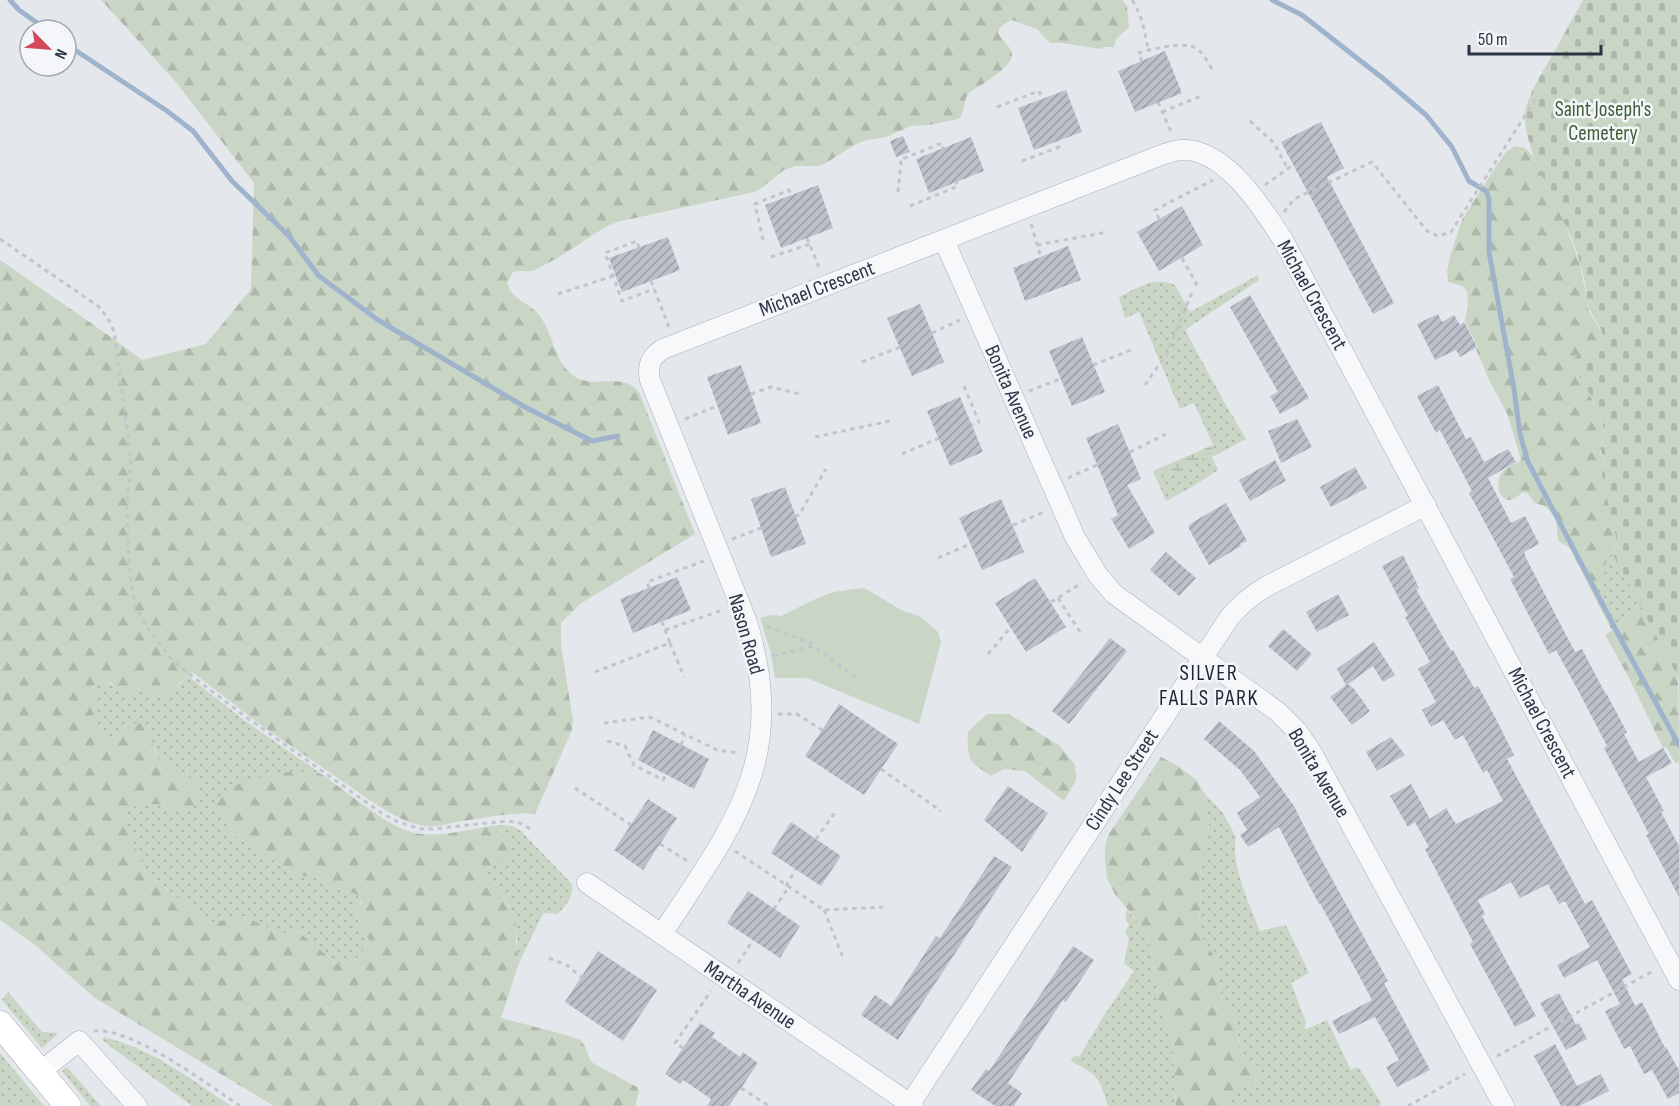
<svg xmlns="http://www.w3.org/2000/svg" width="1679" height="1106" viewBox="0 0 1679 1106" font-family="'Sofia Sans Condensed',sans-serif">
<defs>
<pattern id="grass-dots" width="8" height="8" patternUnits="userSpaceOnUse" patternTransform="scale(1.5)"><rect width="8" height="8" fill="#c9d6c5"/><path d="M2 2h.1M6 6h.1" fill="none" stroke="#adb8ab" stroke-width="1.8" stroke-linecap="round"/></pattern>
<pattern id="forest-firs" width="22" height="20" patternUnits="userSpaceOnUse" patternTransform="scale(1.5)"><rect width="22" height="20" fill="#c9d6c5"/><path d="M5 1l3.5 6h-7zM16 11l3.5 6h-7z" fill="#adb8ab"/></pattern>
<pattern id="wetland-marsh" width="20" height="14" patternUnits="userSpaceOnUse" patternTransform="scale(1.5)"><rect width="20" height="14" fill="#c9d6c5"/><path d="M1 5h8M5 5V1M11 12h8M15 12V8" fill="none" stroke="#adb8ab"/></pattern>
<pattern id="cemetery-stones" width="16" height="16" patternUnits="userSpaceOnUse" patternTransform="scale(1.5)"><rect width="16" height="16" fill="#c9d6c5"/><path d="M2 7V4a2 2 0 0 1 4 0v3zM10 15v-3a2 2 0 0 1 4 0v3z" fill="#adb8ab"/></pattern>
<pattern id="building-hatch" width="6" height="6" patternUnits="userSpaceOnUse" patternTransform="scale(1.5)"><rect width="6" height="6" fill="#bbc0ca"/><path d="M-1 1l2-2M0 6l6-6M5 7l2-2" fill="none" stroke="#989da6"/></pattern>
</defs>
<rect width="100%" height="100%" fill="#e4e7ec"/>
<g fill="url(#grass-dots)">
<path d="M1258 275 1259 280 1185 330 1223 400 1246 439 1212 457 1218 470 1192 487 1166 501 1156 478C1176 477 1195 461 1212 450L1213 445 1194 403 1180 409 1139 312 1125 318 1119 297C1139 287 1152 276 1175 285L1190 312Z"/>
<path d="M1614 553 1643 610 1636 608 1625 616 1619 626 1612 631 1590 588H1598C1605 578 1604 568 1607 557Z"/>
<path d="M188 676 244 720 320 773 300 772 217 812 224 817 232 834 245 842 257 853 273 860 288 871 308 877 325 879 331 888 356 894 362 900 356 916 369 940C359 960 358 960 337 964L298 931 280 934 245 916 214 922 199 919 189 907 143 869C139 848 125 832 127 810L135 806 159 804 169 810 188 775 175 771 158 759 151 738 127 729 119 737 115 739C108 734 96 727 94 718 92 709 95 697 93 688L99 680C112 683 120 691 132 695 144 688 149 691 160 697L180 684Z"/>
<path d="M1205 794 1223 813 1236 837C1230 862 1250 907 1260 931L1286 925 1309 973 1291 983 1306 1022 1304 1030 1327 1020 1351 1070 1358 1067 1381 1102 1380 1106H1230C1232 1099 1233 1091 1240 1087 1248 1082 1252 1086 1258 1077L1243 1056 1239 1047 1236 1019 1223 1000 1219 987 1218 961 1204 942 1199 927 1201 890 1199 881 1203 856 1208 838 1209 821Z"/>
<path d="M497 825 512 826 521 831 571 883C576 895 565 906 558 914L543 913 519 963C515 941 520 917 505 899 500 893 493 888 487 883V870L492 864 504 839 496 833 495 827Z"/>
<path d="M1127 910 1141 926 1147 937 1152 955 1158 1002 1170 1032 1173 1049 1176 1106H1108C1099 1077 1098 1075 1071 1061L1074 1055 1079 1057 1105 1014 1134 971 1124 963 1129 939 1125 931 1129 925 1125 918Z"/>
<polygon points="8,992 42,1032 57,1033 57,1035 42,1048 2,1000"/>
<path d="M104 1037C152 1049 191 1079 231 1106H192L107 1044 102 1039Z"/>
<polygon points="0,1053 44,1106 0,1106"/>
<polygon points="67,1067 101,1106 90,1106 62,1071"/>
</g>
<g fill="url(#forest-firs)">
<path d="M101 0H1122L1127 7 1129 27 1116 39 1114 47H1105L1100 49 1063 43H1050L1037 29 1012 20C981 34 1013 41 1012 56 1010 69 979 86 969 93L966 98 961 117 958 119 929 125 911 126 886 137 866 140 856 144 826 163 818 166H795L784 170 760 189 754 192 617 222C591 233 570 253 544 265 540 267 536 270 531 271 525 272 519 270 513 272L507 283C514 303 528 301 539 315 555 335 553 364 577 378 596 388 623 372 639 392L695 534 580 604 561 623V645L573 721 572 730 535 814C508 812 482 818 456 822 446 824 434 828 424 826 407 823 391 814 377 805L262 726 192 672 172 690 160 697C140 685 144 694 127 696L111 683 99 681 93 687C95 697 92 709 94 718 96 727 108 734 115 739L135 723 143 724 152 728C151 738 153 753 160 760 176 777 208 773 199 805L183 810H169L159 804 135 806 127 810C125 832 139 848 143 869L189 907 199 919 214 922 245 916 280 934 298 931 337 964C358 960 359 960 369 940L354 911 358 905 362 904V900L356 894 331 888 324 879 308 877 288 871 273 860 257 853 245 842 232 834 224 817 217 812 214 806C221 779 294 767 319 773 325 775 332 782 338 786 354 798 370 810 387 821 398 827 409 833 422 834 442 837 476 828 497 825L495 827 496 833 510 844 512 852C506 861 502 862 492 864L487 870V883L504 898 512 910 516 921V941L519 963 501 1018 566 1035 580 1040 585 1046 591 1062 637 1087 639 1092 635 1106H274L95 998 35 945 0 920V260L108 335 142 360 206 344 251 289 254 183 175 81Z"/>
<path d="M1515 146 1525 148 1534 157 1564 221 1580 264 1589 312 1599 327 1603 336V343L1599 350 1588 354 1578 355 1577 375 1584 381 1606 432V435L1601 443 1600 451 1604 461 1602 472 1616 537 1614 553 1607 557 1604 576 1598 588H1590L1571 550 1567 546 1558 541 1556 518 1545 506 1535 503 1527 493 1523 492C1519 495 1515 499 1511 500 1497 500 1496 482 1501 474 1506 467 1515 464 1521 460L1507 413 1489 380 1476 349 1478 347 1465 322 1468 303 1467 291 1462 286 1448 282 1447 272 1450 256 1462 220 1498 163 1507 151Z"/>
<polygon points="1636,608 1643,610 1678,677 1679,762 1675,763 1666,747 1663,748 1628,676 1605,635 1619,626 1629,611"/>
<path d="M987 714H1009L1060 746 1075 765 1076 780 1064 801 1025 771 1004 769 991 776C968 761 967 759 968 732Z"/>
<path d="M1161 757 1178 766 1191 776 1197 781 1205 794 1209 821 1208 838 1203 856 1199 881 1201 890 1199 927 1204 942 1218 961 1219 987 1223 1000 1236 1019 1239 1047 1243 1056 1257 1065C1259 1090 1251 1079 1239 1089 1233 1093 1232 1099 1230 1106H1176L1173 1049 1170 1032 1158 1002 1152 955 1147 937 1141 926 1115 894 1107 878 1105 860V845L1109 834Z"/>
</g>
<polygon fill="url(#wetland-marsh)" points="1213,445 1212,450 1207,456 1193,465 1167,477 1156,478 1153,471"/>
<path fill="url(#cemetery-stones)" d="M1583 0H1679V679L1614 556 1616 537 1603 482 1602 472 1604 461 1600 448 1606 432 1584 381 1572 370C1572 367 1572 363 1573 360 1579 348 1604 358 1603 339 1603 325 1589 315 1587 302 1585 294 1586 287 1584 279 1582 267 1578 256 1574 244 1561 210 1518 142 1526 108 1530 91 1541 75 1550 59 1561 40 1572 19 1583 0Z"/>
<polygon fill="#c9d6c5" points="863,588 868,590 901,610 921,617 938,632 941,642 919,724 807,678 775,678 770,650 760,618 770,615 781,616 811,601 833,592"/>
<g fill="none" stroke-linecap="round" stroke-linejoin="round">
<g stroke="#9fb4cc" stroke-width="5">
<polyline points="10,0 19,10 47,30"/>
<polyline points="1272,0 1302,15 1385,80 1426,115 1452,147 1469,181 1486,191 1489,199 1489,252 1514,389 1520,434 1528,462 1624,645 1679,745"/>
<polyline points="66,44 167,111 193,131 232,181 289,236 319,276 378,320 525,407 592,441 618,436"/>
</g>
</g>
<g fill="url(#building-hatch)">
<polygon points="1165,51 1182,93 1135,112 1118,71"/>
<polygon points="1066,90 1082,132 1034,150 1018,108"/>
<polygon points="1321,122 1344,168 1327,177 1394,303 1373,314 1281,142"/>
<polygon points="903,136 910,152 896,157 890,141"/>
<polygon points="971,137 984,171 929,193 916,159"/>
<polygon points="818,185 833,228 781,248 765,205"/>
<polygon points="1182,206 1203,245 1159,271 1137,232"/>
<polygon points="668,237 680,270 622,292 609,258"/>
<polygon points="1068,246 1081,280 1025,301 1013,268"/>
<polygon points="1250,295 1309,398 1280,414 1270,396 1278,392 1230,307"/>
<polygon points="920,304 944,362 912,376 887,318"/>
<polygon points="1438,314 1442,322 1454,315 1460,325 1464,322 1477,347 1460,357 1456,350 1435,360 1417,324"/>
<polygon points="1082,337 1105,392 1072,406 1049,351"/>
<polygon points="741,365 761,423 728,435 707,377"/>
<polygon points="1438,385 1466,439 1471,437 1484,462 1508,449 1516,462 1488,478 1511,523 1525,516 1539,544 1524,552 1527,560 1575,652 1582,649 1605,693 1606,693 1627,732 1624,734 1639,762 1663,748 1672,763 1646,777 1664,811 1661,812 1679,846 1679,897 1646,835 1649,834 1604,748 1607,746 1580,694 1556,650 1549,654 1510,579 1514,577 1469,493 1472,491 1440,430 1436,433 1417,396"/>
<polygon points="960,397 983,452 950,466 927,411"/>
<polygon points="1297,419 1312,447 1281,463 1268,431"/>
<polygon points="1118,424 1141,479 1127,485 1155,533 1129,549 1111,519 1118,515 1086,438"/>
<polygon points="1275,460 1286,481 1250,501 1239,480"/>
<polygon points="1355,467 1367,488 1331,507 1320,487"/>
<polygon points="785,487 806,544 771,557 751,499"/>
<polygon points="1001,499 1024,552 982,570 959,518"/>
<polygon points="1226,503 1247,541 1240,544 1241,546 1209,565 1188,527 1193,522"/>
<polygon points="1166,552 1196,578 1179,596 1150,570"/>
<polygon points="1403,555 1419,588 1416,589 1451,651 1453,650 1474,688 1478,686 1496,719 1514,755 1507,759 1585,904 1592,900 1632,974 1622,979 1635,1006 1642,1002 1665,1048 1666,1047 1679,1070 1679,1093 1668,1099 1652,1070 1644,1074 1630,1046 1624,1049 1605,1011 1620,1004 1597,960 1564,978 1557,965 1590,947 1565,901 1559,904 1548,884 1520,898 1511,882 1478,900 1485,914 1482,916 1536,1016 1515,1027 1470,944 1473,942 1425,849 1429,847 1415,822 1408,827 1390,796 1411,784 1430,819 1446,808 1456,824 1503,801 1487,770 1483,773 1463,735 1455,740 1443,720 1431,727 1422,710 1436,702 1418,669 1430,662 1405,617 1408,616 1382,566"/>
<polygon points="677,577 691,610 633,633 620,599"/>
<polygon points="1035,578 1066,627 1026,652 995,603"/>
<polygon points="1338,594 1349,615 1317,632 1306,612"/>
<polygon points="1283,629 1312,654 1297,671 1268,646"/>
<polygon points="1110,638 1127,651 1069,724 1052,711"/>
<polygon points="1374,642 1395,675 1383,682 1373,666 1348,684 1354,689 1370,711 1352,725 1330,697 1346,685 1337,669"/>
<polygon points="839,704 898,744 864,795 805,756"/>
<polygon points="1219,721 1254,751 1294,806 1314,846 1388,981 1384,983 1430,1070 1397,1087 1386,1067 1399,1060 1375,1017 1339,1034 1332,1021 1372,1000 1320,903 1319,904 1302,872 1279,827 1248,847 1240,835 1247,830 1237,813 1260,797 1240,770 1204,739"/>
<polygon points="653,730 709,759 694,789 638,760"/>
<polygon points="1391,737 1405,755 1377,771 1366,752"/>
<polygon points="1008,786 1048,813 1022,852 984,820"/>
<polygon points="648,799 677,818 643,870 614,850"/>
<polygon points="791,822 841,856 821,886 771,853"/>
<polygon points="994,856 1012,867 898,1040 861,1015 875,995 891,1006 936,936 940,938"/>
<polygon points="748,891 800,926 780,958 727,923"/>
<polygon points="1073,946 1094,960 1066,1002 1063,1000 1008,1083 1022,1093 1014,1106 995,1106 971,1090 986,1069 989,1071"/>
<polygon points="598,951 657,990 623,1041 565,1002"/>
<polygon points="1559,993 1576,1025 1579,1023 1587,1039 1566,1050 1540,1003"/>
<polygon points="700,1023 715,1033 712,1037 740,1057 743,1052 758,1063 729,1106 707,1106 711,1099 683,1080 680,1084 665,1074"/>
<polygon points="1555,1044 1577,1086 1601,1074 1609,1091 1579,1106 1561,1106 1534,1056"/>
</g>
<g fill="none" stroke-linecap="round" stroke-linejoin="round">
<defs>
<g id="minor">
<polyline points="944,240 1075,537 1097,574 1114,594 1278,712 1297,731 1312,753 1504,1106"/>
<polyline points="587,883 913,1106"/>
<path d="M662 934C733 825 789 760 747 622L650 380C647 366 650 357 663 349L1164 154C1172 152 1179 149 1187 150 1228 153 1263 209 1283 240L1679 980"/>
<polyline points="40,1072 79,1041 137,1106"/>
<path d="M910 1104 1229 618C1240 604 1252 595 1267 586L1426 505"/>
</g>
<polyline id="major" points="0,1024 68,1106"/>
</defs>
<use href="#minor" stroke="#a9aeb7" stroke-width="21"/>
<use href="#major" stroke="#a3abb8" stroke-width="27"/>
<g stroke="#c2c5cb" stroke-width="3" stroke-dasharray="4.5 4.5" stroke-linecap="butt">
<path d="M1132 0C1142 15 1145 32 1148 50"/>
<path d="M1142 61 1138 53C1152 49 1183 41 1196 48 1203 52 1209 65 1214 72"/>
<polyline points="1158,102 1172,134"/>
<polyline points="997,107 1039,91 1042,99"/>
<polyline points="1162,112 1201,96"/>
<polyline points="1250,121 1274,143 1288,169"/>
<polyline points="1022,161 1059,147 1058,141"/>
<polyline points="1265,185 1293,165"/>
<polyline points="898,192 901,164 900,160 942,143 943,148"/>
<polyline points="910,206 958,186 956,182"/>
<polyline points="1284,212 1294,199 1372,162 1427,231 1438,236 1451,232 1538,95"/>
<polyline points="1159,219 1155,210 1213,180"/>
<polyline points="1031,224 1041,257"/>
<polyline points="807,238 820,270"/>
<polyline points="0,239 98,306 108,318 114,331 131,461 127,503 127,529 130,573 135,606 150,632 173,661 188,673 246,717 380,812 398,822 421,829 432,829 507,821 520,823 534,831"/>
<polyline points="763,240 755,204 789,190 791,195"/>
<polyline points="1037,245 1108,232"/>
<polyline points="639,248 637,241 605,253 622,301 654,289"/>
<polyline points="771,257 810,244"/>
<polyline points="1182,258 1198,287"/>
<polyline points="651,281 669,327"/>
<polyline points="558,294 613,276"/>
<polyline points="932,333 960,320"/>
<polyline points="862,362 900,347"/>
<polyline points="1093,365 1131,350"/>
<polyline points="1145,385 1166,355 1193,290"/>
<polyline points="964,386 979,422 971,425"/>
<polyline points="1029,391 1060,379"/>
<polyline points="751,394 771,387 800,394"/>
<polyline points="685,419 717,406"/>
<polyline points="815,437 890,421"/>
<polyline points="1130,452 1166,434"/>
<polyline points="902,454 939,438"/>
<polyline points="1068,478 1097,465"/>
<polyline points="795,516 799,515 826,469"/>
<polyline points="1013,525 1044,512"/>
<polyline points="732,539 761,528"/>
<polyline points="938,558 970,544"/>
<polyline points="649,588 647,582 704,561"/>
<polyline points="1058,598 1080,632"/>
<polyline points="1051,602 1082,583"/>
<polyline points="767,626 810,643 860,681"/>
<polyline points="665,630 723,610"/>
<polyline points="670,643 684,677"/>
<polyline points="988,654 1011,627"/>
<polyline points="773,656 815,646"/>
<polyline points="595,672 670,643 662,622"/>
<polyline points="778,714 797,714 822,730"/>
<polyline points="604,723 650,717 717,750 738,753"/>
<polyline points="607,741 625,746 634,765 663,780 666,774"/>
<polyline points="681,745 685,735"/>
<polyline points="881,769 941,811"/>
<polyline points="575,788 631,825"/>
<polyline points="816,839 836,811"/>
<polyline points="660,844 689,862"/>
<polyline points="735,851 824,910 883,907"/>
<polyline points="786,886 796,869"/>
<polyline points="774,909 788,888"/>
<polyline points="824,910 844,960"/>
<polyline points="549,958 568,966 581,977"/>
<polyline points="738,963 753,940"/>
<path d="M94 1031C132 1027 207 1084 240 1106"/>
<polyline points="683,1048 675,1043 711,991"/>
<polyline points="1497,1056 1655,970"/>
<polyline points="741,1088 769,1106"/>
<polyline points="1408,1106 1465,1074"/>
</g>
<use href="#minor" stroke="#f7f8fa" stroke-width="20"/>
<use href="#major" stroke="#fff" stroke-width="26"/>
</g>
<g text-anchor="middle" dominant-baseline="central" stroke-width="5" stroke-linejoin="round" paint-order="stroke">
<g font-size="21" fill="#3f6138" stroke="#f4f6f9">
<text x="1603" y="109">Saint Joseph's<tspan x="1603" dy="24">Cemetery</tspan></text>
</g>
<g font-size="21" fill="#2b3445" stroke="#f4f6f9">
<text transform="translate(817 289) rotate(-21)">Michael Crescent</text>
<text transform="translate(1312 295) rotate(61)">Michael Crescent</text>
<text transform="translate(1011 392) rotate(66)">Bonita Avenue</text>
<text transform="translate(746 634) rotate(74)">Nason Road</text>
<text transform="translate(1542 723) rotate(62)">Michael Crescent</text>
<text transform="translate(1319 773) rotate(59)">Bonita Avenue</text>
<text transform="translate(1122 780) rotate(-57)">Cindy Lee Street</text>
<text transform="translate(750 995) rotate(34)">Martha Avenue</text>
</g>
<g font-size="22" letter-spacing="1.5" fill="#1d2536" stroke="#f4f6f9">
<text x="1209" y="673">SILVER<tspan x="1209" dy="25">FALLS PARK</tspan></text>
</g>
</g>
<g transform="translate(48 48) rotate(115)"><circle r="28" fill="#f4f6f9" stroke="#a4a8b1" stroke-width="1.5"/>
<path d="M0-4.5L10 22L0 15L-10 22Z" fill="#d1495b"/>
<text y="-9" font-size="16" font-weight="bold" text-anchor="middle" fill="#2b3445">N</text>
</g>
<path d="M1469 45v9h132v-9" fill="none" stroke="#2b3445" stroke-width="3"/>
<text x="1478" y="45" font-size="18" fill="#2b3445" stroke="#f4f6f9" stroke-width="4.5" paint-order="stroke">50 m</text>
</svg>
